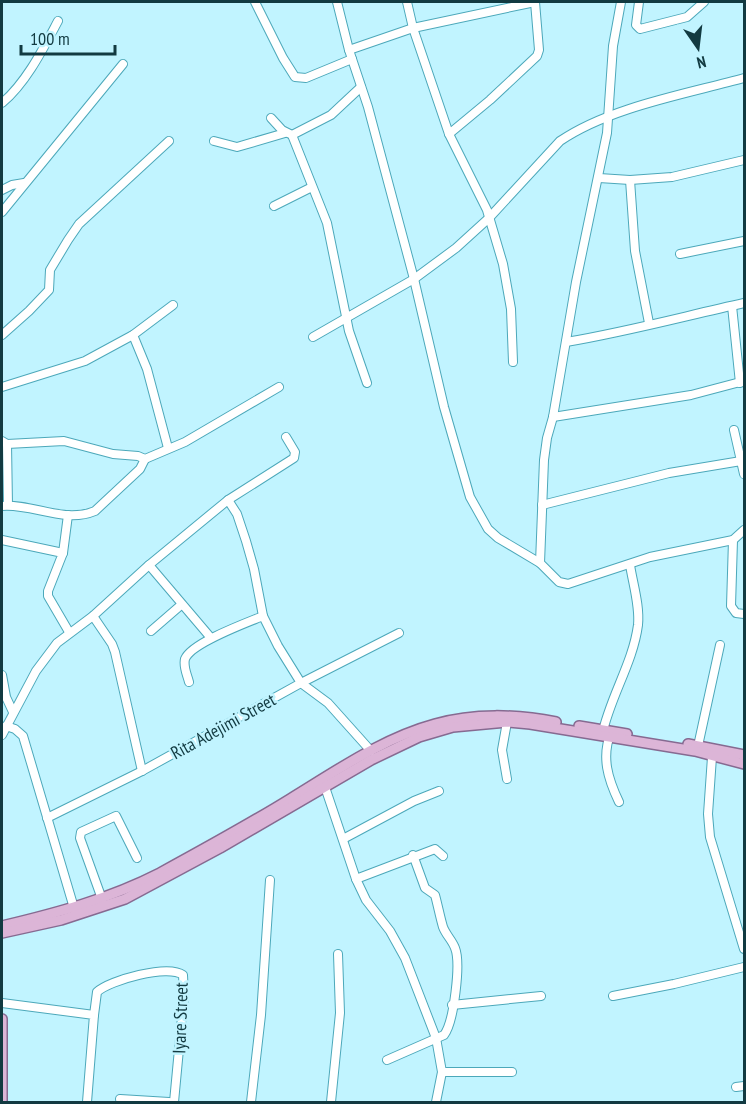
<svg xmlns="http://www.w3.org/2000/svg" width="746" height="1104" viewBox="0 0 746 1104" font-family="'PT Sans Narrow',sans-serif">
<rect width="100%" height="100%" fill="#c1f4ff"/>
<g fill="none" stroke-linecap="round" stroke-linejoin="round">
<defs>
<g id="minor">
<polyline points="255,2 283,58 295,77 306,78 352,59"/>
<polyline points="337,2 349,50 368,107 414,279 444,407 470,497 488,529 498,538 540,563"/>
<polyline points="407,2 413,28 449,134 487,210 503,264 511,309 513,362"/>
<polyline points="621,2 613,46 607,133 576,282 553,417 547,438 544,460 540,563 559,582 568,584 650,557 733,540 744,530"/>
<polyline points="639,2 636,25 640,29 687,17 704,2"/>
<polyline points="349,50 413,28 535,2"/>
<path d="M2 103C26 83 43 49 58 21"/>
<polyline points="271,118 282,130 292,135 327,223 349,331 367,383"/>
<polyline points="449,134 490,100 537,56 539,50 535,2"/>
<polyline points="292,135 331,115 361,87"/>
<polyline points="214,141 237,147 285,133"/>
<polyline points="599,178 630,180 672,177 744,160"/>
<polyline points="630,180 635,251 649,323"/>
<polyline points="2,190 12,185 24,183"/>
<polyline points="274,206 312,187"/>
<polyline points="2,212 123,64"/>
<polyline points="680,254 744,241"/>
<polyline points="732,306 740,383"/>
<polyline points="2,335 29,311 49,290 50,270 68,240 79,224 169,141"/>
<polyline points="133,335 147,369 168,448"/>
<path d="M313 337 414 279 456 248 489 218 560 141C610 107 686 94 744 78"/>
<path d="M566 342C626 332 685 316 744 303"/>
<polyline points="2,387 85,361 133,335 173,305"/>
<polyline points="553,417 691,395 744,381"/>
<polyline points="734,430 744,474"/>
<polyline points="2,441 7,444 8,505"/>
<polyline points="7,444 64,441 113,454 138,456 145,459 185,442 279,387"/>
<polyline points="228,500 237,514 246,541 254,569 263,616 278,646 301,683 328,703 371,751"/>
<polyline points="542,505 669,473 741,461"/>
<path d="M2 506C32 503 64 524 95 511L140 469 145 459"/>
<polyline points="2,540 63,553 48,591 48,596 69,632"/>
<polyline points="733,540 731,606 736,613 744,614"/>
<polyline points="63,553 68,515"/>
<polyline points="149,565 211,638"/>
<polyline points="93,616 112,644 115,652 142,771"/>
<polyline points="151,631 181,605"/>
<polyline points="2,675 6,697 13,712"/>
<path d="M189 682C187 674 183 667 185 659 191 643 246 623 263 616"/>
<polyline points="6,726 15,729 23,736 74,908"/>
<path d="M611 732C601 757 608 779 619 802"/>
<polyline points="2,735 36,671 57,643 93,616 149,565 228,500 294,458 295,452 286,437"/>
<path d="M602 735C610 697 633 663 638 625 640 606 633 584 630 565"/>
<polyline points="698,746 720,645"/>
<polyline points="712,757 708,814 710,837 744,949"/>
<polyline points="507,779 502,750 507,722"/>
<polyline points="325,787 356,879 366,900 390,931 405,958 436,1038 442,1072 436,1102"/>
<polyline points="47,818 142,771 301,683 399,633"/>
<polyline points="343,839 414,801 439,791"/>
<polyline points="356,879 435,849 443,856"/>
<polyline points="102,899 80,838 81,832 116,816 137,858"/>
<polyline points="613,996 674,984 744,967"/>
<polyline points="2,1003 94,1015 87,1102"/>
<polyline points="452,1005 541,996"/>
<path d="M94 1015 97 992C110 980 168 964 183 975L184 996 174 1102"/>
<path d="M387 1060 444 1035C454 1022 461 963 455 948 452 940 446 935 443 927 440 917 438 906 435 895L425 888 413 855"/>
<polyline points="442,1072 512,1072"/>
<polyline points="736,1087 744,1086"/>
<polyline points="120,1099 169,1102"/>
<polyline points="251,1102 261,1015 270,880"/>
<polyline points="331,1102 340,1013 338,954"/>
</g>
<g id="major">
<polyline points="579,726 627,734"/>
<polyline points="688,744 744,755"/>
<path d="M2 926C57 913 109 899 160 873 204 849 248 825 290 799 336 771 383 738 435 724 473 713 517 714 556 722"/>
<polyline points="2,933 61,920 125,899 220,848 371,760 419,737 453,727 507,722 530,724 695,751 744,764"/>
<polyline points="2,1019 2,1102"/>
</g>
</defs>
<use href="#minor" stroke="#4ca8ba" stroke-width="10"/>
<use href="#major" stroke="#866a91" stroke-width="12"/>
<use href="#minor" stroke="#fff" stroke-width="8"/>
<use href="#major" stroke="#dcb5d7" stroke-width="9"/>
</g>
<g text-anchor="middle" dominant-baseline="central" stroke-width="5" stroke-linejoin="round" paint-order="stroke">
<g font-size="18" fill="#123a41" stroke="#c1f4ff">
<text transform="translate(223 726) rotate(-29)">Rita Adejimi Street</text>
<text transform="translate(180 1018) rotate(-88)">Iyare Street</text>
</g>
</g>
<rect width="746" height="1104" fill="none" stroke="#123a41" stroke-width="6"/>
<g transform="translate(698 48) rotate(166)" stroke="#c1f4ff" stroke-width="4.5" paint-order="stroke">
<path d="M0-4.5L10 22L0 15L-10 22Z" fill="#123a41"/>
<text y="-9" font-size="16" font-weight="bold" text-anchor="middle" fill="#123a41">N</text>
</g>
<path d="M21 45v9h94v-9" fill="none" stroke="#123a41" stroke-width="3"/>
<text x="30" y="45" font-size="18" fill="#123a41" stroke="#c1f4ff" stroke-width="4.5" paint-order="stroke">100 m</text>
</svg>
